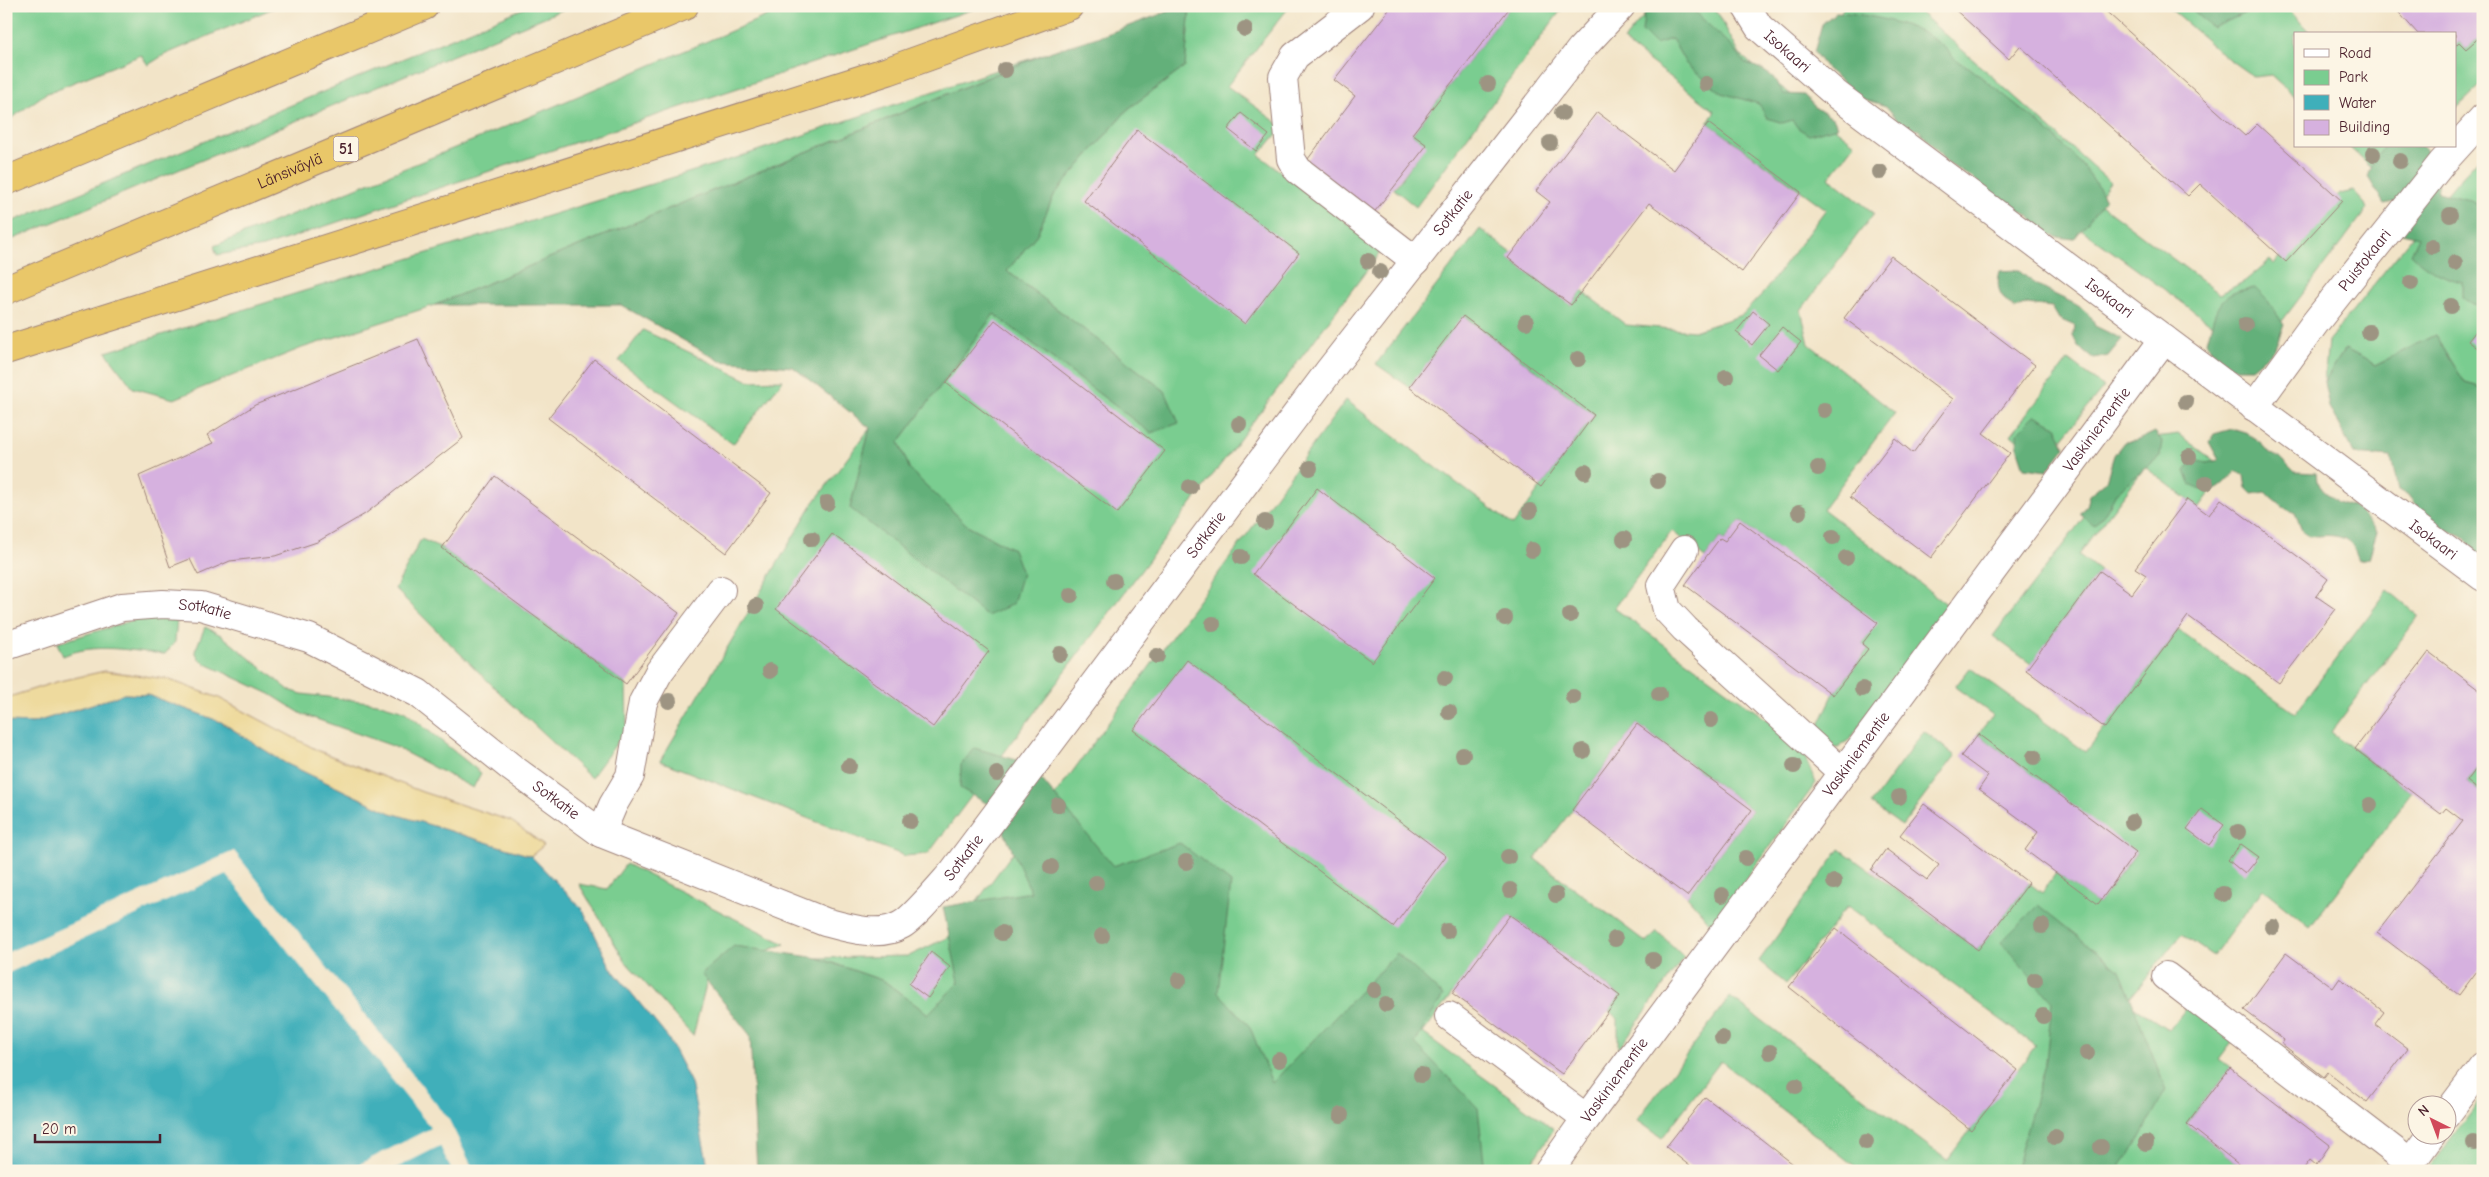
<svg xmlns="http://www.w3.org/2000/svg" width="2489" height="1177" viewBox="0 0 2489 1177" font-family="'Comic Neue',sans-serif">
<rect width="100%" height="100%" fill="#fcf5e5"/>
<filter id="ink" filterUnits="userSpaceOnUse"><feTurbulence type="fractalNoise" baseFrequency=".02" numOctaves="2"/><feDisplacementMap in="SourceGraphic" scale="10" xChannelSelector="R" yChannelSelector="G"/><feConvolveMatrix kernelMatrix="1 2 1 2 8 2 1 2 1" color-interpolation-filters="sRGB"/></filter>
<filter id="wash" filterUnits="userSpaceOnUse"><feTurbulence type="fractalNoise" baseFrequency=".0096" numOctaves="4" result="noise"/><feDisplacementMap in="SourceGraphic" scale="20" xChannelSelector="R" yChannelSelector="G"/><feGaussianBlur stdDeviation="1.12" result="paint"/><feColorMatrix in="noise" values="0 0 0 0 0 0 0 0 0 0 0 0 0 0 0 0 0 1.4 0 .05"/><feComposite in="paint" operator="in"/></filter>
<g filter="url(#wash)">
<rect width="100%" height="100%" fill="#f2e4c8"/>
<g fill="#7acd90" stroke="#62765e">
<polygon points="6,6 278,6 164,55 148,65 141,55 45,94 6,122"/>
<polygon points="529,6 571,6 6,242 6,224"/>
<polygon points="790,6 983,6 263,247 217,255 214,246 484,136"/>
<polygon points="1190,6 1290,6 1227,86 1283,127 1259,155 1382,250 928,854 905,856 660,761 812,505 870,428 850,508 1013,549 967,525 909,470 899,442 994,314 1151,433 1165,391 1007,271 1037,234 1054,195 1128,109 1185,67"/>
<polygon points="1511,6 1564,6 1416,207 1394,189 1426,145 1412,134"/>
<polygon points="1652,6 1711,6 1719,15 1740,55 1855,144 1829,178 1874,213 1801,310 1809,344 1895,413 1823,509 1949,606 1850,739 1838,748 1827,747 1818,727 1833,695 1868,649 1862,644 1877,623 1740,521 1725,541 1720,538 1705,558 1672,531 1614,608 1799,743 1816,783 1712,925 1687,896 1752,810 1637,724 1535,859 1647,943 1657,931 1684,957 1618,1050 1618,1019 1609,1011 1619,995 1510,915 1423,1033 1554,1129 1526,1171 1343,1171 960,982 928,1014 884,981 818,958 909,956 990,917 975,904 1346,400 1513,525 1594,415 1464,316 1409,387 1376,364 1480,229 1512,253 1508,258 1571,305 1582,291 1626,325 1694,331 1742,315 1764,292 1826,209 1708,123 1715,111 1623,41"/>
<polygon points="1845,6 1913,6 2110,182 2096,201 2220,294 2245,281 2270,260 2274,264 2340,194 2353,191 2365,204 2367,209 2264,345 2242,346 1850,61 1827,32"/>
<polygon points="2167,6 2286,6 2311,34 2295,34 2295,97 2271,75 2254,77 2227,58"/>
<polygon points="2483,34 2483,83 2455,110 2455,46 2459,42 2466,49"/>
<polygon points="1044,54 435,305 302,348 174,399 133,388 106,352 736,158"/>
<polygon points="2348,146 2422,146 2389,184"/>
<polygon points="2483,154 2483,388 2465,383 2435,335 2376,365 2345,349 2324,382 2328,341 2455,184"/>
<polygon points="643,330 749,381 783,380 733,444 619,361"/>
<polygon points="2068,360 2104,387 2043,462 2011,435"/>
<polygon points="2178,434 2227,470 2199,508 2145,467 2079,555 2100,571 2031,664 1993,636 2138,447 2156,437"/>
<polygon points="421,539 442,548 626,684 627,729 591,778 500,693 395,589"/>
<polygon points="2388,590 2419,616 2331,732 2412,792 2310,927 2263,889 2213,956 2181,934 2127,1002 2169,1030 2187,1007 2234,1040 2219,1060 2230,1068 2187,1124 2247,1171 1861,1171 1721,1061 1662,1138 1637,1120 1730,997 1947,1160 2036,1046 1848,906 1786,984 1759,961 1840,849 1978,950 2029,883 2042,893 2056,873 2098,904 2136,853 1978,734 1993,715 1955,687 1970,668 2086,752 2178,630 2295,713"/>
<path d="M151 615 177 619 175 642 165 654C130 651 95 642 63 656L57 643Z"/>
<polygon points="205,627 221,635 289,690 302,694 377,703 404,711 481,773 473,788 393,746 302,714 270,694 206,664 199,659 195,651"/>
<polygon points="1924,731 1955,756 1902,826 1871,804"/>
<polygon points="2483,760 2483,794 2467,781"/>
<polygon points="626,864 785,944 709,973 693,1036 625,961 579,884 607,889"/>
<polygon points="2483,1096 2483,1171 2428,1171 2427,1170"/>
</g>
<g fill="#63b07a" stroke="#566852">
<polygon points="1183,6 1190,6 1185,67 1128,109 1054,195 1037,234 1007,271 1165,391 1179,423 1151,433 994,314 899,442 910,470 967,525 1013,549 1022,573 1013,604 987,616 850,508 870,428 793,367 720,361 621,305 435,305 1052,51 1104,35"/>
<polygon points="1648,6 1689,6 1732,47 1744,62 1761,69 1773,77 1784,94 1804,95 1816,108 1834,119 1837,127 1809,135 1798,128 1792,120 1783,123 1767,118 1759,104 1722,93 1686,64 1672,39 1655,44 1642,31 1645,10"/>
<polygon points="2188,6 2251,6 2245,13 2213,28"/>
<path d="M1836 12C1867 14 1913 23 1939 43 1952 52 1952 61 1969 67 2014 105 2078 146 2105 200L2074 239 2055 237 2040 230 2029 216 1997 198 1974 179 1947 163 1919 130 1902 125 1886 106 1863 99 1826 68 1814 52 1822 24Z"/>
<path d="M2385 146H2422C2436 159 2439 173 2438 192L2469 200 2483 208V306L2473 304 2462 297V282C2441 277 2426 268 2411 254L2419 237 2402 233 2400 201 2384 204 2368 177 2374 160Z"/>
<path d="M2018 270C2029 280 2041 288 2054 294 2071 303 2088 306 2095 326L2122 339 2108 356 2094 359 2078 346 2073 336 2075 326 2059 319 2052 307 2027 304 2015 309C2001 297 1995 290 2000 271Z"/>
<path d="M2255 288 2268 301 2284 325 2274 350 2252 368H2226L2215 357 2207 342C2216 309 2216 292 2255 288Z"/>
<polygon points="2435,335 2465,383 2483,388 2483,561 2463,536 2432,525 2407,494 2398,490 2391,457 2354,454 2329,407 2324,382 2345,349 2376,365"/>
<polygon points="2035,415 2056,426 2065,447 2047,471 2024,468 2018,450 2017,433"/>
<path d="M2232 429 2248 434 2260 442 2268 452 2280 457 2295 472 2316 473 2317 482 2323 490 2337 502 2353 507 2365 517 2377 532 2369 558 2359 560C2357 556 2355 549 2352 545 2343 533 2323 535 2310 537L2303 532 2295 513 2283 507 2265 492 2252 494 2246 488 2244 476 2236 471C2218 491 2215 496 2190 484L2185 471 2194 460 2207 463 2219 460 2209 442 2214 434Z"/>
<polygon points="2155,432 2162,441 2160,456 2117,492 2106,512 2094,526 2080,513 2086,506 2089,495 2106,481 2114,455 2124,442 2136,441"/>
<polygon points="974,748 1028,763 1113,866 1180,843 1231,883 1218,992 1250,1027 1272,1083 1397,953 1443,996 1415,1043 1478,1108 1485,1171 757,1171 750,1035 701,974 734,946 818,958 884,981 928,1014 959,982 943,907 1031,892 993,807 960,788 961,765"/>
<polygon points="2038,905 2120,970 2166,1090 2130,1154 2117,1171 2015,1171 2046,1061 2052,1001 2001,942"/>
</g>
<polygon fill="#eeda9e" stroke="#9c7c64" points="105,671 167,679 219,698 319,751 422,792 511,821 544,845 531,856 391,813 285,763 221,722 148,695 124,694 33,723 6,722 6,698 56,682"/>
<polygon fill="#3fafba" stroke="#446772" points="124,694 148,695 221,722 285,763 391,813 531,856 583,910 611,968 668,1038 691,1083 709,1171 6,1171 6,722 33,723"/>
<polygon fill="#f2e4c8" points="234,851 449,1120 474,1171 452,1171 440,1146 390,1171 346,1171 431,1128 226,874 6,974 6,953"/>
<g id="blocks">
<g fill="#d6b1df">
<polygon points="1392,6 1511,6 1412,134 1427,145 1372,215 1305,163 1355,96 1334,80"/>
<polygon points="1951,6 2100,6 2245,136 2257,124 2342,201 2286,262 2200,184 2188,196 2020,46 2009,59"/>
<polygon points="2393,6 2483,6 2483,34 2466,49 2459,42 2455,46 2455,34 2418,34"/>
<polygon points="1597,112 1674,170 1708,123 1801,192 1742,272 1649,203 1571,305 1508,258 1550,202 1536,191"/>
<polygon points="1241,113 1269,135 1256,151 1228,129"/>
<polygon points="1137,130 1299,253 1245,324 1084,201"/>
<polygon points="1891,256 2035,365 1983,433 2010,453 1931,558 1850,497 1895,438 1913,453 1953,399 1844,318"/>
<polygon points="1753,311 1769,324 1752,345 1736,332"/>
<polygon points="1463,316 1594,415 1541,487 1409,387"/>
<polygon points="995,320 1165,451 1117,513 946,383"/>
<polygon points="2483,322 2483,352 2468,341"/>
<polygon points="1782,327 1801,342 1778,370 1759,355"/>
<polygon points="418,339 463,438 365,514 317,542 275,556 230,561 198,575 190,559 170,567 139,476 213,443 207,435 255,405"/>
<polygon points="594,359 771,493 726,553 548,418"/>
<polygon points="495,476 679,613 626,684 442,548"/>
<polygon points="1317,488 1435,578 1372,662 1253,574"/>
<polygon points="2187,499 2209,515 2221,499 2328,579 2316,596 2335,609 2279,683 2188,616 2105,728 2026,670 2100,571 2132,594 2146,575 2135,568"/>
<polygon points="1740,521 1878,623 1862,644 1868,649 1833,695 1685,585 1720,538 1725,541"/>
<polygon points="832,534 989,651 933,727 776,609"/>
<polygon points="2429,652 2483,693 2483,760 2467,781 2483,794 2483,963 2459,995 2377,933 2463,821 2446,808 2441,814 2355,749"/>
<polygon points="1187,660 1446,856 1393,927 1133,730"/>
<polygon points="1637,724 1752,810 1687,896 1572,810"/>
<polygon points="1978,734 2136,852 2098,904 2025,850 2038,832 1979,789 1988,776 1961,756"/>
<polygon points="1924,804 2029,883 1978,950 1871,870 1886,849 1927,880 1939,865 1900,835"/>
<polygon points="2202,809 2224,825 2209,845 2187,829"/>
<polygon points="2241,844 2259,857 2245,874 2228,860"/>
<polygon points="1510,915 1620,996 1562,1074 1452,993"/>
<polygon points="1836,928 2018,1070 1971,1130 1789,987"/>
<polygon points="931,952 950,967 928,998 909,984"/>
<polygon points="2286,953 2333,988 2340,978 2384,1012 2375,1024 2408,1049 2367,1102 2328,1072 2324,1077 2282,1044 2284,1040 2244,1010"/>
<polygon points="2230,1068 2330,1145 2316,1165 2310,1160 2302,1171 2247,1171 2187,1124"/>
<polygon points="1705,1097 1761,1139 1802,1171 1696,1171 1666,1147"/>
</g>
</g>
</g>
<g filter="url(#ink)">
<use href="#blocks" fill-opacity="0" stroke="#9e827a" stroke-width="1"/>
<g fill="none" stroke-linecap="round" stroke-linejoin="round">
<defs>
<g id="minor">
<polyline points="1360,6 1295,56 1283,77 1291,159 1298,170 1416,261"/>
<path id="s1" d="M1746 6 1759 27 1837 95 2483 577"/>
<path id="s2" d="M2254 407 2315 323 2442 163 2483 118"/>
<polyline points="1684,550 1661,585 1667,610 1685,629 1842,772"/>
<path id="s3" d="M6 646 122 607 163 604 201 606 309 638 418 693 512 768 601 833 825 922C847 928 879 938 901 925 913 919 943 883 953 872L1329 371 1581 49 1621 6"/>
<polyline points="601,833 613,805 630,776 643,702 659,672 721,590"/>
<polyline points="2166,976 2410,1163"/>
<polyline points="1449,1016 1586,1118"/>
<polyline points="2446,1115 2483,1066"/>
<path id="s4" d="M1549 1171 1582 1124 2164 339"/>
<polyline points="2405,1171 2432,1134"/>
</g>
<g id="highway">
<polyline points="6,181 424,6"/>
<path id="s5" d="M6 290 684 6"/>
<polyline points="6,350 888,71 1069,6"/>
</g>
</defs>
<use href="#minor" stroke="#9e827a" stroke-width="30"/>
<use href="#highway" stroke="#9e827a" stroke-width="30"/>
<use href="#minor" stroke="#fff" stroke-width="28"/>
<use href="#highway" stroke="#e9c769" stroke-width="28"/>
</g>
<g fill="#9d9482">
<circle cx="1245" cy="29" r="8"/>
<circle cx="1005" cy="70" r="8"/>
<circle cx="1488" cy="84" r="8"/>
<circle cx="1706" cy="84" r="8"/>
<circle cx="1562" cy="113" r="8"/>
<circle cx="1550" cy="143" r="8"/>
<circle cx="2373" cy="154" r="8"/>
<circle cx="2400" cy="161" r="8"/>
<circle cx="1880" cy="172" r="8"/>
<circle cx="2450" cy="215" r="8"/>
<circle cx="2432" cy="246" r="8"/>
<circle cx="1368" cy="261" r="8"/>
<circle cx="2455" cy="263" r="8"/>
<circle cx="1380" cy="272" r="8"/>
<circle cx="2411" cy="283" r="8"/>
<circle cx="2451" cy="306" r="8"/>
<circle cx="1526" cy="322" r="8"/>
<circle cx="2245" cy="325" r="8"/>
<circle cx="2369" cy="332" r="8"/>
<circle cx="1578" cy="359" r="8"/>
<circle cx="1726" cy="377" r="8"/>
<circle cx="2186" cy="402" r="8"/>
<circle cx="1824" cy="410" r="8"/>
<circle cx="1239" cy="424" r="8"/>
<circle cx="2189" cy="457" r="8"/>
<circle cx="1310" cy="468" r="8"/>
<circle cx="1818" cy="468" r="8"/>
<circle cx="1585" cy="472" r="8"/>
<circle cx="1658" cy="481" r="8"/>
<circle cx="2206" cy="483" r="8"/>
<circle cx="1190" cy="487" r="8"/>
<circle cx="827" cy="503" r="8"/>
<circle cx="1530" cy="511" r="8"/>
<circle cx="1799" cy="512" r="8"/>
<circle cx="1265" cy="522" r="8"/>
<circle cx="1833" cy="537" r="8"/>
<circle cx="812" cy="539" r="8"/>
<circle cx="1624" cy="539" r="8"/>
<circle cx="1532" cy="550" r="8"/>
<circle cx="1241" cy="557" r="8"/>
<circle cx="1846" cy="558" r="8"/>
<circle cx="1114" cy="581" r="8"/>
<circle cx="1071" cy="595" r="8"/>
<circle cx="756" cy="606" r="8"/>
<circle cx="1570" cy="615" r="8"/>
<circle cx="1505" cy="618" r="8"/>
<circle cx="1213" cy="624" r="8"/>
<circle cx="1060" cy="654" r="8"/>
<circle cx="1157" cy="656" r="8"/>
<circle cx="770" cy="671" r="8"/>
<circle cx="1445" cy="678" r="8"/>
<circle cx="1862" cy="689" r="8"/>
<circle cx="1659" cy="694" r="8"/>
<circle cx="1573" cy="697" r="8"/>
<circle cx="669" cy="701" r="8"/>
<circle cx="1449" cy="712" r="8"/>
<circle cx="1711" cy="720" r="8"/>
<circle cx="1583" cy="751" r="8"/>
<circle cx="1463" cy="755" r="8"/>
<circle cx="2034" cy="757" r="8"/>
<circle cx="849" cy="766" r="8"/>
<circle cx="1794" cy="766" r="8"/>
<circle cx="997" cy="774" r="8"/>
<circle cx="1899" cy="797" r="8"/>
<circle cx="1058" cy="805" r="8"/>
<circle cx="2370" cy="805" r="8"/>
<circle cx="910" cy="821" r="8"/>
<circle cx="2132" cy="822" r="8"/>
<circle cx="2238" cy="832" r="8"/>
<circle cx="1508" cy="857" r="8"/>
<circle cx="1746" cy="858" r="8"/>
<circle cx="1186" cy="862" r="8"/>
<circle cx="1051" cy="867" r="8"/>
<circle cx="1834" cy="882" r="8"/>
<circle cx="1096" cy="883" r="8"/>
<circle cx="1510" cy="890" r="8"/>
<circle cx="2223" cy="894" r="8"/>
<circle cx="1556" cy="895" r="8"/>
<circle cx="1722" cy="895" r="8"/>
<circle cx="2042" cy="926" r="8"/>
<circle cx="2273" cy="927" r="8"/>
<circle cx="1447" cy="931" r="8"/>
<circle cx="1002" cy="933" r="8"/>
<circle cx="1102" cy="936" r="8"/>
<circle cx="1615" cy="939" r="8"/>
<circle cx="1653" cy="960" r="8"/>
<circle cx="1179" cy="980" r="8"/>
<circle cx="2035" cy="980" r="8"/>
<circle cx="1374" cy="990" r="8"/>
<circle cx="1386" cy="1004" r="8"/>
<circle cx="2043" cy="1016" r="8"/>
<circle cx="1722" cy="1038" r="8"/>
<circle cx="1770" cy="1052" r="8"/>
<circle cx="2087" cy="1053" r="8"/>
<circle cx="1279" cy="1060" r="8"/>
<circle cx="1421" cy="1075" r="8"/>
<circle cx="1796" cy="1086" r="8"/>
<circle cx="1341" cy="1115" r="8"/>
<circle cx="2055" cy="1137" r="8"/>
<circle cx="1866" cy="1142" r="8"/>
<circle cx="2146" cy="1143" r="8"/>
<circle cx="2474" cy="1143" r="8"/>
<circle cx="2101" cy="1147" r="8"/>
</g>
</g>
<g text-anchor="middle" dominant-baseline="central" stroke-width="4.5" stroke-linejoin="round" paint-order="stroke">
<rect fill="#fcf5e5" stroke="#7f5f63" stroke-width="1" x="333.5" y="136.5" width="25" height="25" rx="4"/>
<g font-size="15" font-weight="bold" fill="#4a1f2b">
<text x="346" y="149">51</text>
</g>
<g font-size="16" fill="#4a1f2b" stroke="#fcf5e5">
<text stroke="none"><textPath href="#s1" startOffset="62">Isokaari</textPath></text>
<text stroke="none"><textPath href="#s5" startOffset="308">Länsiväylä</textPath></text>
<text stroke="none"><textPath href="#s3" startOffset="1888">Sotkatie</textPath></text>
<text stroke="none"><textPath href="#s2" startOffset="184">Puistokaari</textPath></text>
<text stroke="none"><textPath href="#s1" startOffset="468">Isokaari</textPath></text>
<text stroke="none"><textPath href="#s4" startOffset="922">Vaskiniementie</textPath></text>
<text stroke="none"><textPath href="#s3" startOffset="1482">Sotkatie</textPath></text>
<text stroke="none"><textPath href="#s1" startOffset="872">Isokaari</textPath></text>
<text stroke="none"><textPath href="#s3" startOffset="206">Sotkatie</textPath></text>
<text stroke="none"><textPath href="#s4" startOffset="518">Vaskiniementie</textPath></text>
<text stroke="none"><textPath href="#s3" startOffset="611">Sotkatie</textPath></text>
<text stroke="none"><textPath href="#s3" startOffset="1078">Sotkatie</textPath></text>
<text stroke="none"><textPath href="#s4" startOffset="112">Vaskiniementie</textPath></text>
</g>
</g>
<rect width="2489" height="1177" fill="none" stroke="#fcf5e5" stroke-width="25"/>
<rect x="2294" y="32" width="162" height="115" fill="#fcf5e5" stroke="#b59f9b"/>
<rect x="2304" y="49" width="25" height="8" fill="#ffffff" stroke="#b59f9b"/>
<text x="2339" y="58" font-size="15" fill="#4a1f2b">Road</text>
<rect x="2304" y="70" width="25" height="15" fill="#7acd90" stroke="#b59f9b"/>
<text x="2339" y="82" font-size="15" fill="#4a1f2b">Park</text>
<rect x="2304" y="95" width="25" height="15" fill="#3fafba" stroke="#b59f9b"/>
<text x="2339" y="108" font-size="15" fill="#4a1f2b">Water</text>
<rect x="2304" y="120" width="25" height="15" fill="#d6b1df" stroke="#b59f9b"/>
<text x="2339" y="132" font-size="15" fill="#4a1f2b">Building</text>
<g transform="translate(2432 1120) rotate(318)"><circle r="24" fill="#fcf5e5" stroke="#b59f9b"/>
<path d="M0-4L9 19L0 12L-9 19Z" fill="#d1495b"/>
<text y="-8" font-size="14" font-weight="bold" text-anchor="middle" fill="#4a1f2b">N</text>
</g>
<path d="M35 1134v8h125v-8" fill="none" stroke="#4a1f2b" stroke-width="2.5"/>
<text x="42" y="1134" font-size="15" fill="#4a1f2b" stroke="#fcf5e5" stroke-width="4" paint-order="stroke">20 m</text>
</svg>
